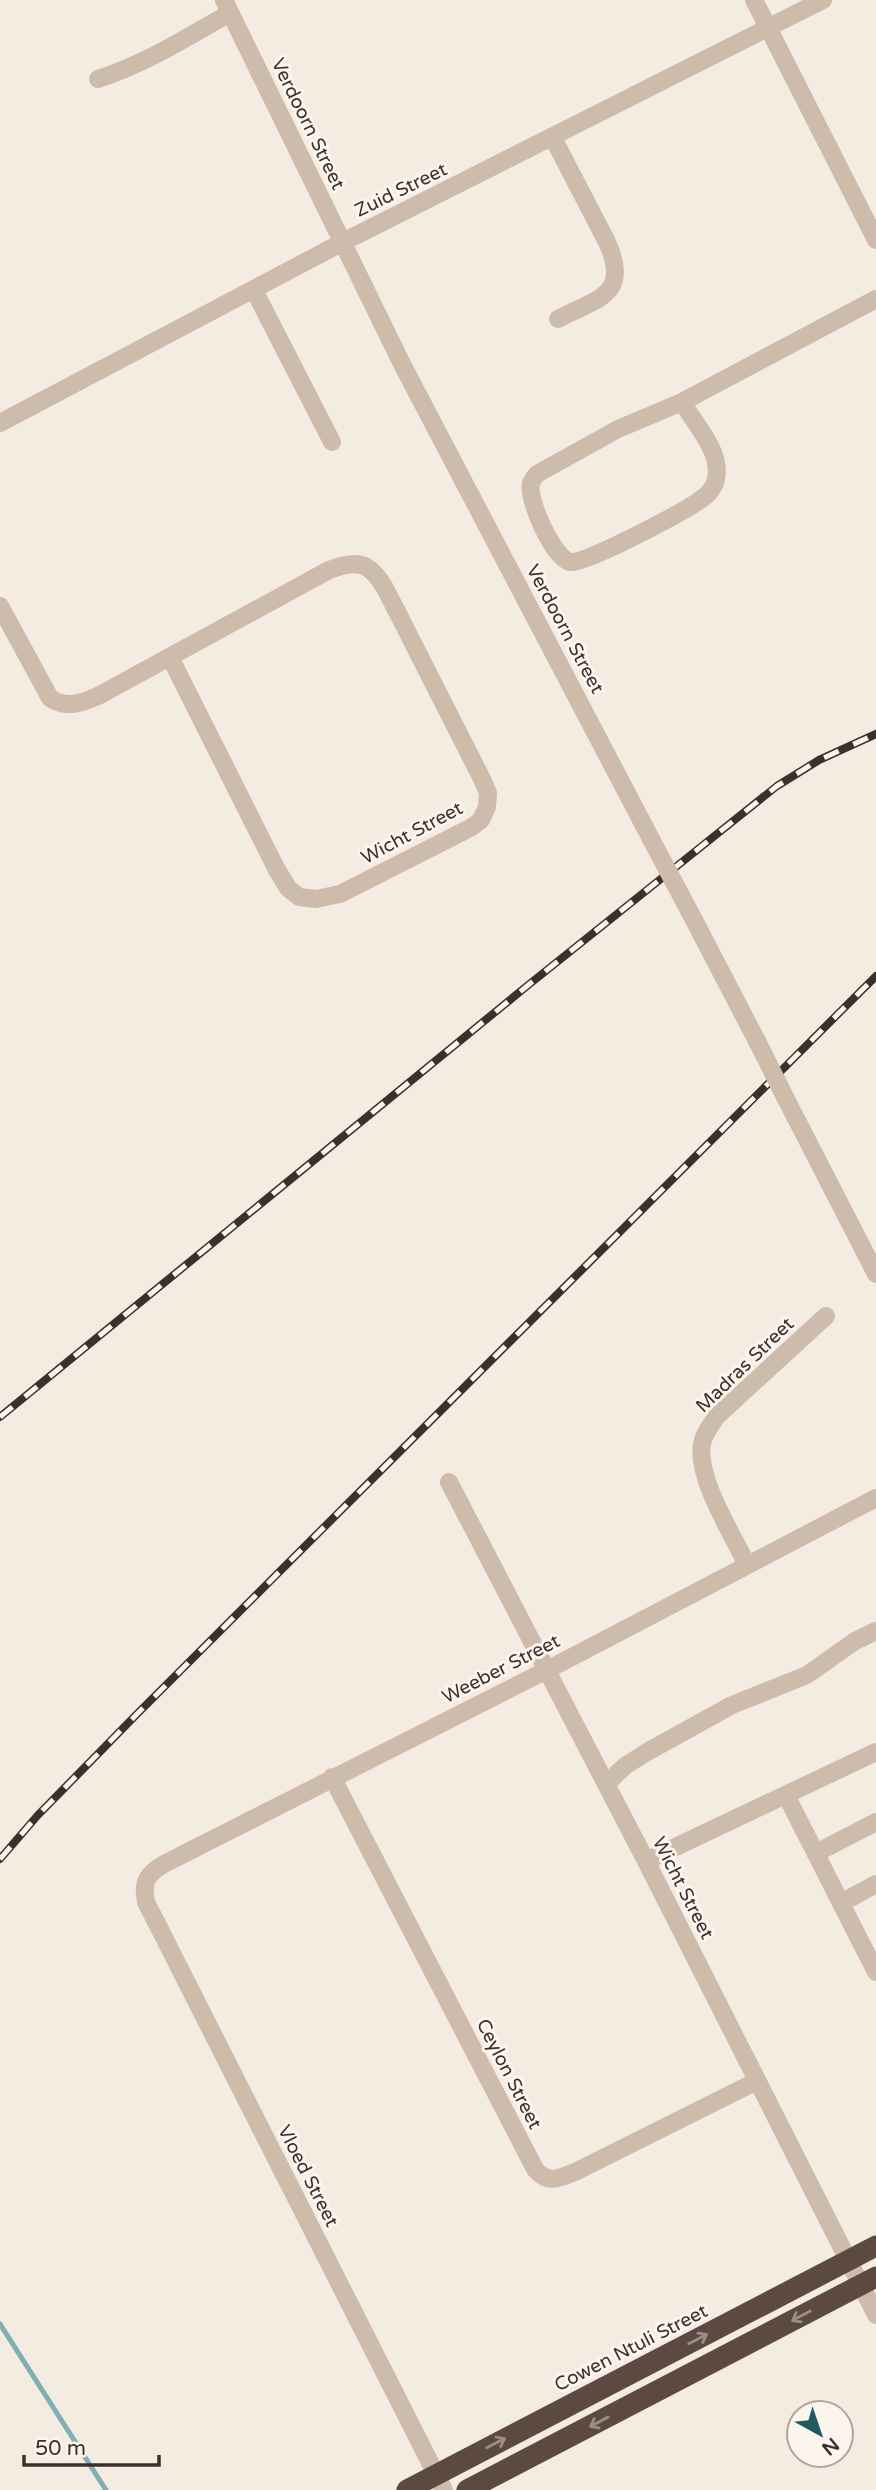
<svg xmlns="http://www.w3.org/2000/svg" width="876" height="2490" viewBox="0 0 876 2490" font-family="'Varela Round',sans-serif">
<rect width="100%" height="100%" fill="#f4ebe1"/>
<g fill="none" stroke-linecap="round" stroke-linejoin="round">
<polyline stroke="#7fb0b2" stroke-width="5" points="0,2324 106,2490"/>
<g stroke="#cdbbac" stroke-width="18">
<polyline points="224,0 403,366 651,839"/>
<polyline points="754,0 876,240"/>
<path d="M98 79C145 64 187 37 230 13"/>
<path d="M553 138 607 242C631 295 598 298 558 319"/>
<polyline points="254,290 332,442"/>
<path d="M682 402C695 424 722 452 716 479 714 488 708 495 700 500 685 511 582 566 570 562 553 557 527 500 531 483 532 481 535 476 537 474L618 429 682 402 876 299"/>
<polyline points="0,423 343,242 823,0"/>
<path d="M0 606 50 698C66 709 82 703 98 696L329 570C359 559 370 562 386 590L483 781 488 793 487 807 481 820 472 827 340 894 316 899 299 897 288 888 276 868 170 657"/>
<polyline points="694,920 758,1043"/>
<polyline points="785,1097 876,1274"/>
<polyline points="449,1482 646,1861 876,2315"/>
<path d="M747 1565C733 1535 696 1478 702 1444 704 1433 711 1425 717 1416L826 1316"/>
<path d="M332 1777 535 2169C548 2185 560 2178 577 2171L757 2081"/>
<polyline points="606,1784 625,1766 647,1752 732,1705 807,1675 855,1641 876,1631"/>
<polyline points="786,1795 876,1972"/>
<polyline points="816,1853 876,1822"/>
<polyline points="646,1861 876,1752"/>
<polyline points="841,1903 876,1884"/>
<path d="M444 2490 146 1902C142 1882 147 1874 164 1864L547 1670 876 1498"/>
</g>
<g stroke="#5c4a42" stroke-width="21">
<polyline points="407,2490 876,2246"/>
<polyline points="467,2490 876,2277"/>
</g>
<defs>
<g id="rail">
<polyline points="0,1417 527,986 777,786 819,760 876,734"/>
<polyline points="0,1859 38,1815 137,1714 876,976"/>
</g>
</defs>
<use href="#rail" stroke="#3b302b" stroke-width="8"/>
<use href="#rail" stroke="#fbf5ee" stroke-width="5" stroke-dasharray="16" stroke-linecap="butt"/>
<g stroke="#cdbbac" stroke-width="18">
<polyline points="651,839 694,920"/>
<polyline points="758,1043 785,1097"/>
</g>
</g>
<defs><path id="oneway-shaft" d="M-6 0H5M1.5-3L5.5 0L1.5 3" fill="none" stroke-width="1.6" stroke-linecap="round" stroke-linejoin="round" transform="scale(1.75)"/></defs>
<g stroke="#9c8e87">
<use href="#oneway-shaft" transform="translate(801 2316) rotate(152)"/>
<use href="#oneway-shaft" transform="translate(698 2339) rotate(-27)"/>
<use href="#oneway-shaft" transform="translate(599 2422) rotate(152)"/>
<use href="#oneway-shaft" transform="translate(496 2443) rotate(-27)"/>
</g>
<g text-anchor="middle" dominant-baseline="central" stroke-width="6" stroke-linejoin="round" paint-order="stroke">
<g font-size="19" fill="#3b302b" stroke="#fbf5ee">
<text transform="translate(308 124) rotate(64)">Verdoorn Street</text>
<text transform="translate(401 190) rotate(-26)">Zuid Street</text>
<text transform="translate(565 629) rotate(62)">Verdoorn Street</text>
<text transform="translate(412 833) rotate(-28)">Wicht Street</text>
<text transform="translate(745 1365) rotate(-44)">Madras Street</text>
<text transform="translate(501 1669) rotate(-27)">Weeber Street</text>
<text transform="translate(683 1888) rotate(63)">Wicht Street</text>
<text transform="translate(509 2074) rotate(63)">Ceylon Street</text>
<text transform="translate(308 2176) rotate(63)">Vloed Street</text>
<text transform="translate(631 2348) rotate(-27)">Cowen Ntuli Street</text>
</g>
</g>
<g transform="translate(820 2434) rotate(140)"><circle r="33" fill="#fbf5ee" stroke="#aea6a0" stroke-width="2"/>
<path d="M0-5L12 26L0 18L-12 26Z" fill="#1f5a5e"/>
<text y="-10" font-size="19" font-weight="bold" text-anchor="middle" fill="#3b302b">N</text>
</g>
<path d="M24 2455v10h135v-10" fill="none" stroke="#3b302b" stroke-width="3.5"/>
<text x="35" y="2455" font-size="21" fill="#3b302b" stroke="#fbf5ee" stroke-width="5" paint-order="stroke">50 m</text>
</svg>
